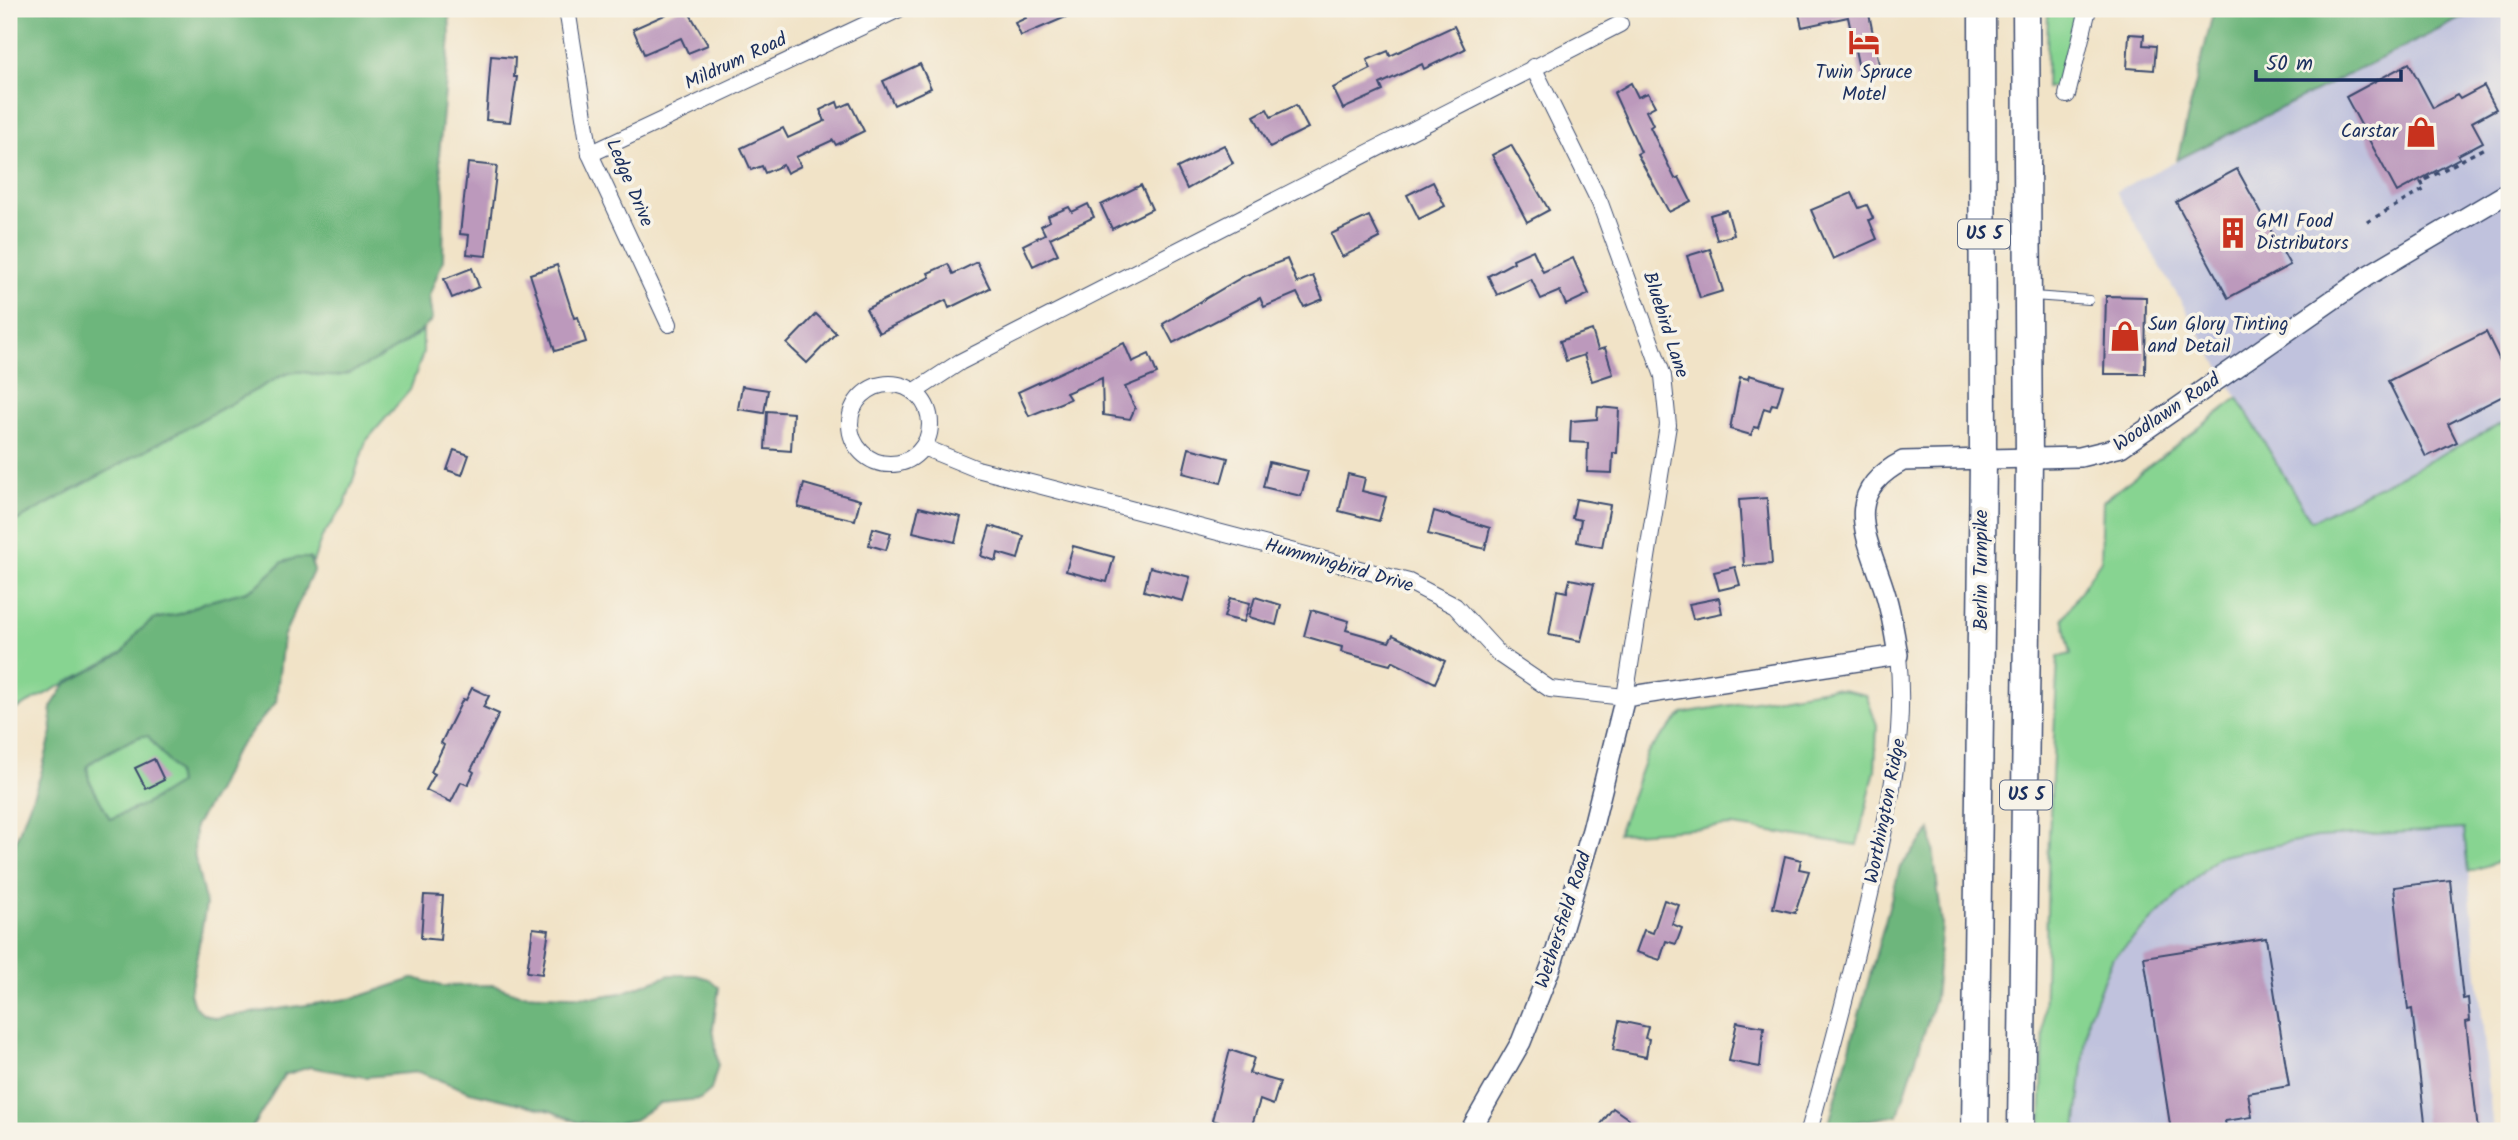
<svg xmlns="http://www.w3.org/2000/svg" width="2518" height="1140" viewBox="0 0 2518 1140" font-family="Kalam,sans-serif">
<rect width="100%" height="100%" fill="#f7f3e8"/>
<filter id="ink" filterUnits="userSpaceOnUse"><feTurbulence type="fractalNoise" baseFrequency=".0143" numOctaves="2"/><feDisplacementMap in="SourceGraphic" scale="14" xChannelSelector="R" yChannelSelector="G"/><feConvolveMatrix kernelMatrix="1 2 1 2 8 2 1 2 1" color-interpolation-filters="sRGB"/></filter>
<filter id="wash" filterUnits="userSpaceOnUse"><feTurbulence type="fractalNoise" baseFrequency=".00686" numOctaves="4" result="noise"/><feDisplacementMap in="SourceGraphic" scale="28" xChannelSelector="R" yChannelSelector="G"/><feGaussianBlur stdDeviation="1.57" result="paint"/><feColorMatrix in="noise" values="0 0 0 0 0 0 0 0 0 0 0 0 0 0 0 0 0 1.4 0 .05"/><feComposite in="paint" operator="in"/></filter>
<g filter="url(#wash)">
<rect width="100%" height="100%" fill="#f1e3c7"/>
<g fill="#c0c2dd">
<polygon points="2480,9 2509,9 2509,420 2310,521 2116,191"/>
<polygon points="2464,829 2493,1131 2076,1131 2088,1018 2112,959 2217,857 2317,837"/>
</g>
<g fill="#87d491" stroke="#518278" stroke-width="2">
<polygon points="2048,9 2080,9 2062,85 2046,88"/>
<path d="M423 331V353L410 390 366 441 345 504 322 537 313 562 309 558 283 562 258 585 247 591 203 603 180 614 154 619 138 632 123 653 9 713V525L283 375C308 367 305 375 325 376 353 376 400 347 423 331Z"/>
<polygon points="2238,398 2311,521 2509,420 2509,858 2468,872 2464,829 2317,837 2217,857 2112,959 2088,1018 2076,1131 2041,1131 2049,835 2058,657 2071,654 2063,618 2101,560 2103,501"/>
<polygon points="1833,688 1866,695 1877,725 1875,770 1857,845 1733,826 1618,834 1647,753 1683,713"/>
<path d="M142 736H148L176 772 178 784 144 805 110 819 89 780 87 767C90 760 132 739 142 736Z"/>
</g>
<g fill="#6db67b" stroke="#44726c" stroke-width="2" fill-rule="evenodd">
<path d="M9 9H449L450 37 439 155 444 193 443 260 429 296 432 320C416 338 360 373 337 376 315 379 308 366 283 375L9 525Z"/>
<polygon points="2214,9 2480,9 2177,160"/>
<path d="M296 558H309L314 569 283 637 276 702 234 753 217 790 195 826 194 854 206 905 190 993 194 1006 204 1014 216 1018 355 998 415 978 441 986 494 985 519 994 596 997 621 993 670 975H696L709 979 719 988 713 1027 718 1065 711 1090 700 1099 660 1103 634 1120 608 1125 577 1122 551 1111 470 1092 419 1072 365 1077 310 1067 284 1075 250 1131H9V859L40 777 52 732 51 707 66 684 123 653 138 632 154 619 180 614 203 603 247 591 258 585 283 562ZM142 736H148L176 772 178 784 144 805 110 819 89 780 87 767C90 760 132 739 142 736Z"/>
<polygon points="1931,830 1942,925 1935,998 1898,1115 1828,1127 1900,867"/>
</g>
<g id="blocks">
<g fill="#bc99bc">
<polygon points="678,9 687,9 708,45 688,53 681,38 644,54 633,29"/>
<polygon points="1021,9 1085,9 1021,36 1015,23 1026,18"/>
<polygon points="1798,9 1868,9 1881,74 1861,78 1848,17 1802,27"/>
<polygon points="1454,26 1465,49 1424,69 1422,64 1380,84 1383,91 1343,109 1333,88 1371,69 1367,60 1388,51 1390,56"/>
<polygon points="2129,34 2144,35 2143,45 2156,46 2154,70 2127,68"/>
<polygon points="491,56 515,58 514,77 517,77 510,122 486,120"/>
<polygon points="2409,63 2433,108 2457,95 2460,99 2484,86 2496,109 2472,122 2483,142 2458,155 2460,158 2397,192 2346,97"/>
<polygon points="920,64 931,88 894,105 883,81"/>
<polygon points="1631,83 1638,97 1648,93 1655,106 1646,111 1653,125 1650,127 1675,179 1679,177 1691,201 1669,212 1637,154 1641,152 1614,93"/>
<polygon points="837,102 839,108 850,103 864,131 836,145 833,140 796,157 801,166 787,173 783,165 765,173 762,166 751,170 741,148 783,128 788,138 825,121 820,110"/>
<polygon points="1296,105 1308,128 1270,147 1254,116 1267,109 1271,117"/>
<polygon points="1224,145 1233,163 1187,189 1177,168"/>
<polygon points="1511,145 1549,210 1527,222 1492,155"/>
<polygon points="468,163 497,166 486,256 467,254 469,235 460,234"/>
<polygon points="2237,169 2290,265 2228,298 2176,202"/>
<polygon points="1433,182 1445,206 1419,219 1407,195"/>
<polygon points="1141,185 1152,209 1112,229 1101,205"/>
<polygon points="1852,193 1859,208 1867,205 1873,218 1869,220 1877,239 1833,259 1811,210"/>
<polygon points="1088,204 1094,217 1050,238 1058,254 1033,266 1023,245 1045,234 1041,226 1050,221 1048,216 1069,207 1072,212"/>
<polygon points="1727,210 1734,235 1717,240 1710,215"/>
<polygon points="1369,216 1380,238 1342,257 1331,234"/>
<polygon points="1710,249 1723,291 1700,298 1687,256"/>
<polygon points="1533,250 1543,272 1573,258 1589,294 1566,305 1560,291 1541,299 1531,279 1497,295 1488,276 1514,262 1513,259"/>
<polygon points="1287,259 1297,283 1313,276 1323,299 1304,307 1297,293 1264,307 1260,298 1173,343 1163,324 1244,276"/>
<polygon points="977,262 990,288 949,308 946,300 879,333 866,309 930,277 928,273 948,264 953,274"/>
<polygon points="557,265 574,318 578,317 586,342 555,351 530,274"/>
<polygon points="472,268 479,287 452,298 444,279"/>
<polygon points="2106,296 2146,297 2145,374 2104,374"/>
<polygon points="816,314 836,333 807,363 787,344"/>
<polygon points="1592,330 1598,350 1605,348 1613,374 1592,381 1584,355 1566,361 1560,341"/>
<polygon points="2486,332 2509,379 2509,393 2448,424 2457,442 2426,457 2388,381"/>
<polygon points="1124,343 1132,362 1149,354 1157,374 1125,387 1135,408 1130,419 1103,415 1102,378 1066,393 1070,399 1029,416 1018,392"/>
<polygon points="1749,375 1783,385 1777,405 1772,404 1770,410 1764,408 1758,428 1754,427 1751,435 1730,429 1740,377 1748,379"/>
<polygon points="742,386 768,390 764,413 738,409"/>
<polygon points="1598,407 1619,409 1617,453 1613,453 1612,473 1587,472 1588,443 1570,442 1571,421 1597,419"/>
<polygon points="767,411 793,413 791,451 765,449"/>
<polygon points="1189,448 1228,458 1221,483 1183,473"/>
<polygon points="454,450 469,455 462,475 447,470"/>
<polygon points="1269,462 1308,471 1301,496 1263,487"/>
<polygon points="1348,474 1365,478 1362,491 1386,497 1379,521 1339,511"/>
<polygon points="804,484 860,500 855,520 798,507"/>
<polygon points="1767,498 1772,564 1744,566 1739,500"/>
<polygon points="1576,499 1610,505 1602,547 1577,542 1581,520 1572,518"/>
<polygon points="919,507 961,517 955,542 913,532"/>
<polygon points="1434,511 1490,528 1485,549 1428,534"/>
<polygon points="990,526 1024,536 1018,559 998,553 996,561 981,556"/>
<polygon points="873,528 891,533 886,550 869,545"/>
<polygon points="1073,546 1114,557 1107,582 1066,571"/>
<polygon points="1150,567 1190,577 1183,601 1144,591"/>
<polygon points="1735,567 1740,585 1719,590 1714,572"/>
<polygon points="1570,579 1594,584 1581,641 1549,635 1557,590 1567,592"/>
<polygon points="1255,597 1281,605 1276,625 1249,617"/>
<polygon points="1230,598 1250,603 1244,622 1224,617"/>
<polygon points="1719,598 1722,613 1693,619 1689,604"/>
<polygon points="1311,610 1349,621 1346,630 1389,642 1393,635 1445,661 1435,683 1392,661 1390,665 1341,652 1342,647 1304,636"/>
<polygon points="472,688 489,696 483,707 499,714 471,770 474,772 468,785 461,782 451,802 426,790 435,774 431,772 444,745 441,743 463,699 466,700"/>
<polygon points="154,759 164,780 146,789 135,768"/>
<polygon points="1785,856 1801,860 1799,869 1809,871 1795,913 1773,908"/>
<polygon points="2450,880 2463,999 2468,998 2470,1021 2466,1022 2478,1131 2426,1131 2412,1009 2408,1010 2394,887"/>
<polygon points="424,895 443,896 440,940 421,938"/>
<polygon points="1664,900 1679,905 1672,924 1682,928 1676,944 1666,941 1660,960 1636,952 1644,930 1653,933"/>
<polygon points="533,928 549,930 542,974 527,972"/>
<polygon points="2266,938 2289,1086 2248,1093 2252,1117 2225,1121 2227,1131 2171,1131 2144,957"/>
<polygon points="1619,1021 1648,1027 1645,1038 1649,1039 1646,1057 1613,1050"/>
<polygon points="1737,1022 1764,1027 1760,1067 1729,1061"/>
<polygon points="1230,1050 1254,1058 1249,1073 1280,1082 1273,1105 1260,1100 1250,1131 1212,1120"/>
<polygon points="1613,1108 1633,1122 1626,1131 1596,1131"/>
</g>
</g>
</g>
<g filter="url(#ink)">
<use href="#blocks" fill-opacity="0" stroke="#3b4a6e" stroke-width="2"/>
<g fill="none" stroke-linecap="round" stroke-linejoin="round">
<defs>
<polyline id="service" points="2033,296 2089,300"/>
<g id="minor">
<polyline points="567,9 590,154 669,324"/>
<polyline points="2067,95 2088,9"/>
<polyline points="590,154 899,9"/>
<circle cx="890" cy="424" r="40"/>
<polyline points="914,392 960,362 1620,24"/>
<polyline points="923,447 977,469 1409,582 1455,606 1500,655 1550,689 1625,697 1668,425 1663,376 1600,203 1533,67"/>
<path d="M1809 1131C1833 1045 1856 959 1875 872 1891 799 1906 730 1898 655"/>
</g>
<path id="tertiary" d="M1470 1131 1521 1042 1552 964 1592 830 1625 697 1898 655C1894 632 1891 609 1883 586 1866 535 1841 493 1903 461L2080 457 2121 447 2367 276 2509 192"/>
<g id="trunk">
<polyline points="1975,1131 1983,460 1982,9"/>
<polyline points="2021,1131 2029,459 2026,9"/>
</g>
</defs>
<use href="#service" stroke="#3b4a6e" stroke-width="10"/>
<use href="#minor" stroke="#3b4a6e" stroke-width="18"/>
<use href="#tertiary" stroke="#3b4a6e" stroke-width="22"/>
<use href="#trunk" stroke="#3b4a6e" stroke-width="29"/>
<polyline stroke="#3b4a6e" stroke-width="3.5" stroke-dasharray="5 5" stroke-linecap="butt" points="2367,222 2425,189 2421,182 2486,147"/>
<use href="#service" stroke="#fff" stroke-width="8"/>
<use href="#minor" stroke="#fff" stroke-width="16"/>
<use href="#tertiary" stroke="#fff" stroke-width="19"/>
<use href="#trunk" stroke="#fff" stroke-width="26"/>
</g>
</g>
<defs>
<symbol id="hotel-bare" viewBox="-9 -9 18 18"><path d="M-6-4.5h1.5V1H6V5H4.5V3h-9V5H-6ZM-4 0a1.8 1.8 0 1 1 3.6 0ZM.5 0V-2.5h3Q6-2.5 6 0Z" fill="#c8321e" stroke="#f7f3e8" stroke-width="2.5" paint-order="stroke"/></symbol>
<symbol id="shop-bare" viewBox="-9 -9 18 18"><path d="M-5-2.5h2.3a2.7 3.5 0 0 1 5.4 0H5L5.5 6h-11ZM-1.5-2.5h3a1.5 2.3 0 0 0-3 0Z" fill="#c8321e" stroke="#f7f3e8" stroke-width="2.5" paint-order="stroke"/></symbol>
<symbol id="building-bare" viewBox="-9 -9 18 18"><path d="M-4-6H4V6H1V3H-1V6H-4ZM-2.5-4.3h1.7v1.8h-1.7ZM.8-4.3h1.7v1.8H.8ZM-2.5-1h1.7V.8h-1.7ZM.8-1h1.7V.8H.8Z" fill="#c8321e" stroke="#f7f3e8" stroke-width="2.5" paint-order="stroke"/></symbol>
</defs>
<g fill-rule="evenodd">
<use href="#hotel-bare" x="1842" y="20" width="44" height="44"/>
<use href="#shop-bare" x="2399" y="110" width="44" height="44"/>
<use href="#building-bare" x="2211" y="211" width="44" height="44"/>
<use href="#shop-bare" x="2103" y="314" width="44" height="44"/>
</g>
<g text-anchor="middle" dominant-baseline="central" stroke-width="7" stroke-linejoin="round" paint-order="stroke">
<g fill="#f7f3e8" stroke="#5d6a87" stroke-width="2">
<rect x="1958" y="219.5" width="52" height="29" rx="5"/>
<rect x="2000" y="780.5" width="52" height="29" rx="5"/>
</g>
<g font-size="18" font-weight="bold" fill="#1b2f5e">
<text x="1984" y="234">US 5</text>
<text x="2026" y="795">US 5</text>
</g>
<g font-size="19" fill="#1b2f5e" stroke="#f7f3e8">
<text transform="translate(736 62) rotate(-25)">Mildrum Road</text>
<text transform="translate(629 183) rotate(67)">Ledge Drive</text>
<text transform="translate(1665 325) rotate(72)">Bluebird Lane</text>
<text transform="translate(2167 413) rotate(-34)">Woodlawn Road</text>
<text transform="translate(1339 566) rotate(16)">Hummingbird Drive</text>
<text transform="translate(1982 570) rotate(-90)">Berlin Turnpike</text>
<text transform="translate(1886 811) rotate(-79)">Worthington Ridge</text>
<text transform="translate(1564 920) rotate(-72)">Wethersfield Road</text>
</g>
<g font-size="19" fill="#1b2f5e" stroke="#f7f3e8" text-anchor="start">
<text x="1864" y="73" text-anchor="middle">Twin Spruce<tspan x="1864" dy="22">Motel</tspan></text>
<text x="2398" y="132" text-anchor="end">Carstar</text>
<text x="2256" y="222">GMI Food<tspan x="2256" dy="22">Distributors</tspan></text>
<text x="2148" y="325">Sun Glory Tinting<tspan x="2148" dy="22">and Detail</tspan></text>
</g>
</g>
<rect width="2518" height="1140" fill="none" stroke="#f7f3e8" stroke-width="35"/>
<path d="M2256 70v10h145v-10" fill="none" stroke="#1b2f5e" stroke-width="3.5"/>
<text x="2266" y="70" font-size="21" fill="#1b2f5e" stroke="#f7f3e8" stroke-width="5" paint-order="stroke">50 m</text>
</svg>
